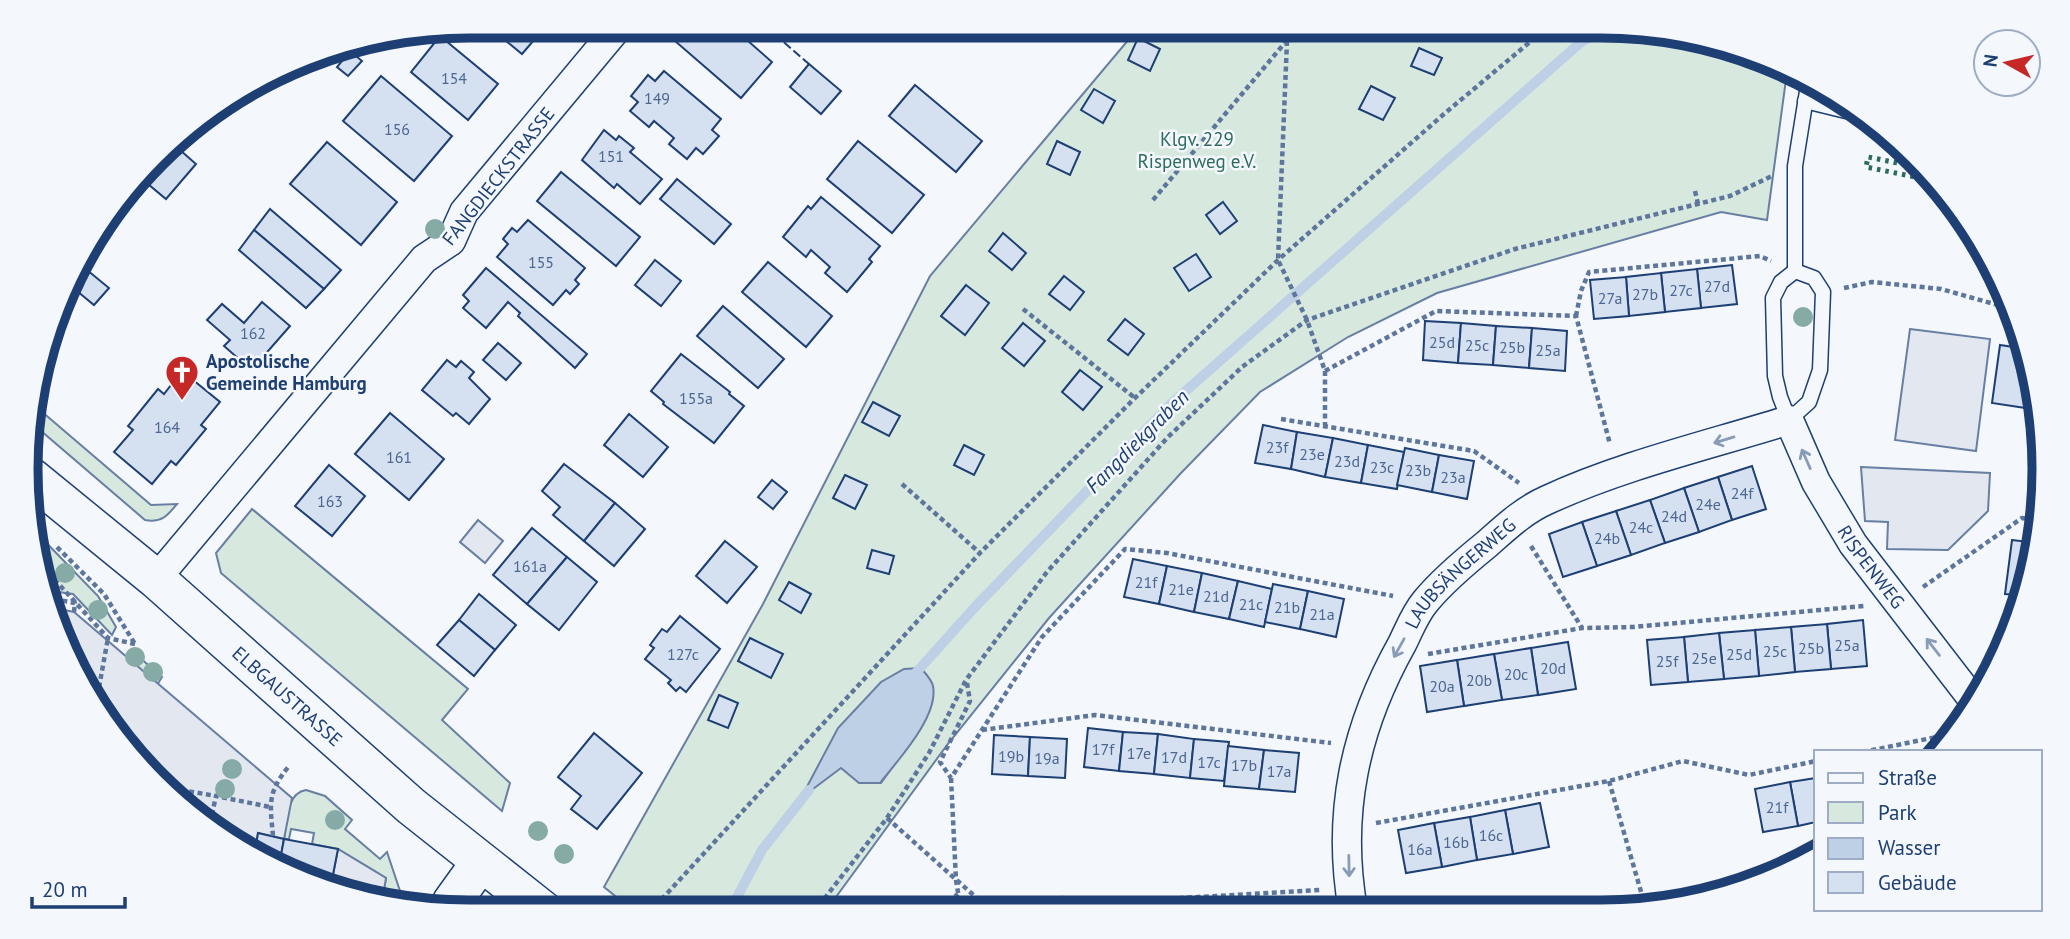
<svg xmlns="http://www.w3.org/2000/svg" width="2070" height="939" viewBox="0 0 2070 939" font-family="'PT Sans',sans-serif">
<rect width="100%" height="100%" fill="#f4f7fb"/>
<g fill="#d7e8df" stroke="#687fa3" stroke-width="2" fill-rule="evenodd">
<path d="M1140 26H1601L1770 60 1787 72 1767 220 1721 212 1437 293 1348 337 1260 392 1181 473 1049 618 947 745 825 912H635L604 887 763 604 930 276ZM920 729 881 783 859 782 841 767Z"/>
<path d="M34 405 151 505 177 504C167 516 162 523 145 520L33 424Z"/>
<polygon points="252,509 468,689 442,720 510,783 502,811 221,573 216,553"/>
<polygon points="30,526 98,596 116,627 112,635 73,594 51,591"/>
<polygon points="131,650 162,677 157,685 124,658"/>
<path d="M306 790 325 796 352 820 345 829 380 859 387 852 403 900 383 896 386 878 338 849 312 844 314 833 291 829 289 839H284C287 822 286 793 306 790Z"/>
</g>
<g fill="#e3e8f0" stroke="#687fa3" stroke-width="2">
<polygon points="1910,329 1990,339 1976,451 1895,440"/>
<polygon points="1861,467 1990,473 1988,511 1948,550 1887,549 1888,522 1865,521"/>
<polygon points="478,520 503,541 485,563 460,542"/>
<polygon points="64,610 74,612 292,798 284,839 258,833 255,851 178,803 85,691 62,623"/>
<polygon points="338,849 386,878 383,896 331,885"/>
</g>
<path fill="#bed0e5" stroke="#687fa3" stroke-width="2" d="M921 668C925 673 932 680 933 686 939 716 898 760 880 783H859L841 768 801 798 838 728 881 682 904 669Z"/>
<g fill="none" stroke-linecap="round" stroke-linejoin="round">
<g stroke="#bed0e5" stroke-width="10">
<polyline points="913,676 975,607 1171,404 1580,43 1605,27"/>
<polyline points="729,912 762,850 809,790"/>
</g>
</g>
<g fill="#d5e0f0" stroke="#1d3f73" stroke-width="2">
<polygon points="488,26 546,26 522,54"/>
<polygon points="689,26 731,26 772,62 741,98 675,41"/>
<polygon points="1057,26 1072,26 1066,34"/>
<polygon points="440,36 498,84 468,120 411,72"/>
<polygon points="1138,38 1160,49 1150,71 1128,60"/>
<polygon points="1419,48 1442,58 1434,75 1411,66"/>
<polygon points="350,51 362,61 348,76 337,67"/>
<polygon points="809,64 841,91 821,114 790,87"/>
<polygon points="664,71 721,119 712,130 719,136 703,154 696,148 687,159 669,144 674,138 654,121 649,127 630,111 638,102 631,96 648,75 655,81"/>
<polygon points="381,76 452,136 414,181 343,121"/>
<polygon points="915,85 982,141 956,172 889,116"/>
<polygon points="1371,86 1395,98 1383,120 1359,109"/>
<polygon points="1094,89 1115,101 1103,123 1081,110"/>
<polygon points="604,130 616,140 619,136 634,148 630,152 662,179 640,204 617,184 614,188 582,160"/>
<polygon points="858,141 924,195 892,233 827,179"/>
<polygon points="1057,141 1080,152 1070,175 1047,164"/>
<polygon points="327,142 397,202 361,245 290,184"/>
<polygon points="172,143 196,164 166,199 142,179"/>
<polygon points="561,172 640,237 616,266 537,201"/>
<polygon points="677,179 731,224 714,244 660,199"/>
<polygon points="821,197 880,246 869,259 872,262 847,292 825,273 830,267 811,250 806,257 783,237 808,206 811,209"/>
<polygon points="1223,202 1237,221 1220,234 1206,215"/>
<polygon points="270,209 341,270 324,289 254,230"/>
<polygon points="528,220 585,268 575,280 579,284 570,294 566,290 553,305 497,257 508,244 503,239 512,228 517,232"/>
<polygon points="254,230 324,289 306,308 239,250"/>
<polygon points="1003,233 1026,253 1012,270 989,251"/>
<polygon points="1196,254 1211,277 1189,291 1174,268"/>
<polygon points="655,260 681,281 661,306 635,285"/>
<polygon points="768,262 832,316 806,347 742,292"/>
<polygon points="1732,265 1737,304 1701,308 1697,269"/>
<polygon points="486,268 587,354 575,368 518,316 520,313 508,302 486,328 463,308 469,301 463,295"/>
<polygon points="1697,269 1701,308 1665,312 1661,273"/>
<polygon points="87,270 109,288 94,305 72,287"/>
<polygon points="1661,273 1665,312 1629,316 1626,277"/>
<polygon points="1064,276 1084,292 1070,310 1049,294"/>
<polygon points="1626,277 1629,316 1594,319 1590,280"/>
<polygon points="966,285 989,303 965,335 941,316"/>
<polygon points="262,302 290,326 254,367 251,364 248,367 224,346 230,340 207,320 222,304 244,323"/>
<polygon points="723,306 784,359 758,388 697,336"/>
<polygon points="1125,319 1144,334 1128,355 1108,340"/>
<polygon points="1425,321 1461,323 1458,363 1423,360"/>
<polygon points="1023,323 1045,341 1024,366 1002,348"/>
<polygon points="1461,323 1496,326 1493,365 1458,363"/>
<polygon points="1496,326 1532,328 1529,368 1493,365"/>
<polygon points="1532,328 1567,331 1565,371 1529,368"/>
<polygon points="498,343 521,363 506,380 483,360"/>
<polygon points="2000,345 2020,348 2032,409 1992,403"/>
<polygon points="681,354 730,392 729,394 744,406 714,443 663,404 664,402 651,391"/>
<polygon points="447,360 456,367 461,361 474,372 469,378 490,399 469,424 456,413 453,416 422,390"/>
<polygon points="1080,370 1102,387 1083,410 1062,392"/>
<polygon points="182,371 220,402 201,425 206,429 176,465 171,461 152,484 114,452 133,430 128,426 158,389 164,394"/>
<polygon points="873,402 900,416 889,436 862,422"/>
<polygon points="390,413 444,459 409,500 355,454"/>
<polygon points="629,414 668,447 643,477 604,445"/>
<polygon points="1263,425 1297,432 1291,469 1255,463"/>
<polygon points="1297,432 1333,438 1325,477 1291,469"/>
<polygon points="1333,438 1368,445 1361,483 1325,477"/>
<polygon points="964,445 984,455 974,475 954,465"/>
<polygon points="1368,445 1404,452 1397,489 1361,483"/>
<polygon points="1405,448 1439,455 1432,492 1397,485"/>
<polygon points="1439,455 1474,461 1467,499 1432,492"/>
<polygon points="564,464 615,503 584,541 553,515 560,507 542,491"/>
<polygon points="329,465 365,496 332,536 295,506"/>
<polygon points="1752,466 1766,509 1732,520 1718,477"/>
<polygon points="845,475 867,485 855,509 833,498"/>
<polygon points="1718,477 1732,520 1699,532 1684,488"/>
<polygon points="772,480 787,492 773,509 758,497"/>
<polygon points="1684,488 1699,532 1665,543 1650,500"/>
<polygon points="1650,500 1665,543 1631,555 1616,511"/>
<polygon points="615,503 645,529 614,566 584,541"/>
<polygon points="1616,511 1631,555 1597,566 1582,522"/>
<polygon points="1582,522 1597,566 1563,577 1549,534"/>
<polygon points="532,528 567,557 527,604 493,575"/>
<polygon points="2012,540 2029,542 2019,595 2005,594"/>
<polygon points="725,541 757,567 727,603 696,576"/>
<polygon points="872,550 894,556 889,574 867,568"/>
<polygon points="567,557 597,582 559,630 527,604"/>
<polygon points="1133,559 1167,566 1159,604 1124,597"/>
<polygon points="1167,566 1202,573 1194,612 1159,604"/>
<polygon points="1202,573 1238,581 1229,619 1194,612"/>
<polygon points="1238,581 1272,589 1264,627 1229,619"/>
<polygon points="789,582 811,594 801,613 779,600"/>
<polygon points="1273,584 1308,591 1300,629 1265,622"/>
<polygon points="1308,591 1344,599 1336,637 1300,629"/>
<polygon points="479,594 516,625 495,650 459,620"/>
<polygon points="680,616 720,649 686,692 680,687 676,691 668,683 671,680 645,659 654,648 650,645 662,629 667,632"/>
<polygon points="459,620 495,650 474,676 437,645"/>
<polygon points="1863,620 1867,666 1831,669 1827,624"/>
<polygon points="1827,624 1831,669 1795,672 1791,627"/>
<polygon points="1791,627 1795,672 1759,676 1755,630"/>
<polygon points="1755,630 1759,676 1724,679 1719,633"/>
<polygon points="1719,633 1724,679 1688,682 1684,637"/>
<polygon points="1684,637 1688,682 1651,685 1647,640"/>
<polygon points="750,638 783,654 771,678 738,661"/>
<polygon points="1568,642 1576,689 1538,695 1531,648"/>
<polygon points="1531,648 1538,695 1502,700 1494,654"/>
<polygon points="1494,654 1502,700 1464,706 1457,660"/>
<polygon points="1457,660 1464,706 1427,712 1420,666"/>
<polygon points="719,695 738,703 728,728 708,720"/>
<polygon points="1088,728 1123,732 1119,771 1084,767"/>
<polygon points="1123,732 1158,734 1154,774 1119,771"/>
<polygon points="594,733 642,773 597,829 571,809 581,796 558,777"/>
<polygon points="1158,734 1194,739 1190,778 1154,774"/>
<polygon points="994,735 1030,737 1028,776 992,774"/>
<polygon points="1030,737 1067,739 1065,778 1028,776"/>
<polygon points="1194,739 1229,742 1224,781 1190,778"/>
<polygon points="1228,746 1264,750 1259,789 1224,786"/>
<polygon points="1264,750 1299,753 1295,792 1259,789"/>
<polygon points="1816,778 1816,822 1798,826 1790,782"/>
<polygon points="1790,782 1798,826 1763,832 1755,789"/>
<polygon points="1540,803 1549,847 1513,854 1505,810"/>
<polygon points="1505,810 1513,854 1477,860 1470,817"/>
<polygon points="1470,817 1477,860 1442,867 1434,823"/>
<polygon points="1434,823 1442,867 1406,873 1398,830"/>
<polygon points="258,833 284,839 279,866 255,851"/>
<polygon points="284,839 338,849 331,885 300,879 279,866"/>
<polygon points="1062,905 1062,911 1026,911 1026,906"/>
<rect x="990" y="906" width="36" height="5"/>
<polygon points="1304,907 1304,910 1270,910"/>
</g>
<g fill="none" stroke-linecap="round" stroke-linejoin="round">
<defs>
<g id="lane">
<polyline points="1805,101 1846,111"/>
<polygon points="1795,271 1814,278 1823,292 1820,370 1809,402 1789,420 1780,397 1775,376 1773,298 1781,282"/>
<polyline points="1795,271 1795,166 1808,85"/>
</g>
<g id="street">
<polyline points="156,579 424,259 451,241 464,212 619,26"/>
<path id="s1" d="M1353 910C1336 814 1355 728 1402 644 1409 630 1415 614 1425 602 1442 581 1466 561 1487 544 1505 528 1524 510 1547 500 1623 465 1709 445 1789 420L1816 482 1853 544 1974 701"/>
</g>
<polyline id="secondary" points="450,909 452,902 480,863"/>
<g id="primary">
<path id="s2" d="M32 478 156 579 411 806 545 912"/>
</g>
</defs>
<use href="#lane" stroke="#1d3f73" stroke-width="17"/>
<use href="#street" stroke="#1d3f73" stroke-width="31"/>
<use href="#secondary" stroke="#1d3f73" stroke-width="41"/>
<use href="#primary" stroke="#1d3f73" stroke-width="41"/>
<g stroke="#5e769c" stroke-width="4.5" stroke-dasharray="5 3.5" stroke-linecap="butt">
<polyline points="1287,41 1278,260 1307,320 1325,371 1325,425"/>
<polyline points="1695,191 1698,204"/>
<polyline points="1153,200 1299,26"/>
<polyline points="1844,288 1872,282 1941,289 2012,309"/>
<polyline points="1023,309 1135,398"/>
<polyline points="1576,316 1581,291 1589,272 1760,256 1771,261"/>
<polyline points="1325,371 1436,311 1576,316 1610,444"/>
<polyline points="1281,419 1474,451 1519,483"/>
<polyline points="902,484 980,553"/>
<polyline points="1531,546 1582,628"/>
<polyline points="57,547 104,594 135,644"/>
<polyline points="43,567 108,638 135,644"/>
<polyline points="1923,587 2022,518 2034,520"/>
<polyline points="54,599 75,603 74,612"/>
<polyline points="1428,654 1582,628 1633,627 1864,606"/>
<polyline points="967,683 970,701 940,762 951,778 1042,637 1125,549 1167,553 1393,596"/>
<polyline points="96,704 108,638"/>
<polyline points="982,730 1095,715 1331,743"/>
<polyline points="1863,752 1956,733"/>
<polyline points="951,778 956,880 961,911"/>
<polyline points="1609,781 1646,909"/>
<polyline points="164,787 216,796"/>
<polyline points="887,818 979,900 1066,898 1111,902 1320,890"/>
<polyline points="210,823 216,796 270,807"/>
<polyline points="1376,823 1609,781 1683,761 1749,775 1816,761"/>
<path d="M273 836C270 803 267 793 289 766"/>
<polyline points="934,911 958,894"/>
<polyline points="650,912 980,553 1135,398 1278,260 1444,114 1549,26"/>
<polyline points="814,912 887,818 929,753 966,680 1047,572 1168,437 1242,367 1307,320 1515,249 1730,196 1772,176"/>
</g>
<use href="#lane" stroke="#f4f7fb" stroke-width="14"/>
<use href="#street" stroke="#f4f7fb" stroke-width="28"/>
<use href="#secondary" stroke="#f4f7fb" stroke-width="38"/>
<use href="#primary" stroke="#f4f7fb" stroke-width="38"/>
<polyline stroke="#2c6c60" stroke-width="5" stroke-dasharray="3.5 5" stroke-linecap="butt" points="1922,168 1868,157 1866,167 1930,180"/>
<polyline stroke="#1d3f73" stroke-width="2" stroke-dasharray="9 3.5" stroke-linecap="butt" points="765,26 809,64"/>
</g>
<g fill="#86aba6">
<circle cx="435" cy="229" r="10"/>
<circle cx="1803" cy="317" r="10"/>
<circle cx="65" cy="573" r="10"/>
<circle cx="98" cy="610" r="10"/>
<circle cx="135" cy="657" r="10"/>
<circle cx="153" cy="672" r="10"/>
<circle cx="232" cy="769" r="10"/>
<circle cx="225" cy="789" r="10"/>
<circle cx="335" cy="820" r="10"/>
<circle cx="538" cy="831" r="10"/>
<circle cx="564" cy="854" r="10"/>
</g>
<defs><path id="oneway-shaft" d="M-6 0H5M1.5-3L5.5 0L1.5 3" fill="none" stroke-width="1.6" stroke-linecap="round" stroke-linejoin="round" transform="scale(1.75)"/></defs>
<g stroke="#889bb7">
<use href="#oneway-shaft" transform="translate(1724 440) rotate(163)"/>
<use href="#oneway-shaft" transform="translate(1806 459) rotate(-114)"/>
<use href="#oneway-shaft" transform="translate(1933 647) rotate(-128)"/>
<use href="#oneway-shaft" transform="translate(1399 648) rotate(119)"/>
<use href="#oneway-shaft" transform="translate(1349 866) rotate(89)"/>
</g>
<defs>
<symbol id="church-pin" viewBox="-11 -11 22 30"><path d="M0 17L-7.5 6A9.5 9.5 0 1 1 7.5 6Z" fill="#c62828" stroke="#f4f7fb"/><path d="M-1.2-6h2.4v3.5h3.3v2.4h-3.3V6h-2.4V-.1h-3.3v-2.4h3.3Z" fill="#fff"/></symbol>
</defs>
<g fill-rule="evenodd">
<use href="#church-pin" x="163" y="353" width="38" height="52"/>
</g>
<g text-anchor="middle" dominant-baseline="central" stroke-width="5" stroke-linejoin="round" paint-order="stroke">
<g font-size="16" fill="#4b6792">
<text x="454" y="78">154</text>
<text x="657" y="98">149</text>
<text x="397" y="129">156</text>
<text x="611" y="156">151</text>
<text x="541" y="262">155</text>
<text x="1717" y="286">27d</text>
<text x="1681" y="290">27c</text>
<text x="1645" y="294">27b</text>
<text x="1610" y="298">27a</text>
<text x="253" y="333">162</text>
<text x="1442" y="342">25d</text>
<text x="1477" y="345">25c</text>
<text x="1512" y="347">25b</text>
<text x="1548" y="350">25a</text>
<text x="696" y="398">155a</text>
<text x="167" y="427">164</text>
<text x="1277" y="447">23f</text>
<text x="1312" y="454">23e</text>
<text x="399" y="457">161</text>
<text x="1347" y="461">23d</text>
<text x="1382" y="467">23c</text>
<text x="1418" y="470">23b</text>
<text x="1453" y="477">23a</text>
<text x="1742" y="493">24f</text>
<text x="330" y="501">163</text>
<text x="1708" y="504">24e</text>
<text x="1674" y="516">24d</text>
<text x="1641" y="527">24c</text>
<text x="1607" y="538">24b</text>
<text x="530" y="566">161a</text>
<text x="1146" y="582">21f</text>
<text x="1181" y="589">21e</text>
<text x="1216" y="596">21d</text>
<text x="1251" y="604">21c</text>
<text x="1287" y="607">21b</text>
<text x="1322" y="614">21a</text>
<text x="1847" y="645">25a</text>
<text x="1811" y="648">25b</text>
<text x="1775" y="651">25c</text>
<text x="683" y="654">127c</text>
<text x="1739" y="654">25d</text>
<text x="1704" y="658">25e</text>
<text x="1667" y="661">25f</text>
<text x="1553" y="668">20d</text>
<text x="1516" y="674">20c</text>
<text x="1479" y="680">20b</text>
<text x="1442" y="686">20a</text>
<text x="1103" y="749">17f</text>
<text x="1139" y="753">17e</text>
<text x="1011" y="756">19b</text>
<text x="1174" y="757">17d</text>
<text x="1047" y="758">19a</text>
<text x="1209" y="762">17c</text>
<text x="1244" y="765">17b</text>
<text x="1279" y="771">17a</text>
<text x="1777" y="807">21f</text>
<text x="1491" y="835">16c</text>
<text x="1456" y="842">16b</text>
<text x="1420" y="849">16a</text>
</g>
<g font-size="19" fill="#2c6c60" stroke="#f4f7fb">
<text x="1197" y="139">Klgv. 229<tspan x="1197" dy="22">Rispenweg e.V.</tspan></text>
</g>
<g font-size="19" fill="#1d3f73" stroke="#f4f7fb">
<text transform="translate(498 176) rotate(-52)">FANGDIECKSTRASSE</text>
<text stroke="none"><textPath href="#s1" startOffset="908">RISPENWEG</textPath></text>
<text stroke="none"><textPath href="#s1" startOffset="369">LAUBSÄNGERWEG</textPath></text>
<text stroke="none"><textPath href="#s2" startOffset="336">ELBGAUSTRASSE</textPath></text>
</g>
<g font-size="19" font-weight="bold" fill="#1d3f73" stroke="#f4f7fb" text-anchor="start">
<text x="206" y="361">Apostolische<tspan x="206" dy="22">Gemeinde Hamburg</tspan></text>
</g>
<g font-size="21" font-style="italic" fill="#1d3f73" stroke="#f4f7fb">
<text transform="translate(1137 441) rotate(-45)">Fangdiekgraben</text>
</g>
</g>
<path d="M0 0H2070V939H0ZM469 38H1601A431 431 0 0 1 2032 469V469A431 431 0 0 1 1601 900H469A431 431 0 0 1 38 469V469A431 431 0 0 1 469 38Z" fill="#f4f7fb" fill-rule="evenodd"/>
<path fill="none" stroke="#1d3f73" stroke-width="9" d="M469 38H1601A431 431 0 0 1 2032 469V469A431 431 0 0 1 1601 900H469A431 431 0 0 1 38 469V469A431 431 0 0 1 469 38Z"/>
<rect x="1814" y="750" width="228" height="161" fill="#f4f7fb" stroke="#9eadc5" stroke-width="2"/>
<rect x="1828" y="773" width="35" height="10" fill="#f4f7fb" stroke="#9eadc5" stroke-width="2"/>
<text x="1878" y="785" font-size="21" fill="#1d3f73">Straße</text>
<rect x="1828" y="802" width="35" height="21" fill="#d7e8df" stroke="#9eadc5" stroke-width="2"/>
<text x="1878" y="820" font-size="21" fill="#1d3f73">Park</text>
<rect x="1828" y="838" width="35" height="21" fill="#bed0e5" stroke="#9eadc5" stroke-width="2"/>
<text x="1878" y="855" font-size="21" fill="#1d3f73">Wasser</text>
<rect x="1828" y="872" width="35" height="21" fill="#d5e0f0" stroke="#9eadc5" stroke-width="2"/>
<text x="1878" y="890" font-size="21" fill="#1d3f73">Gebäude</text>
<g transform="translate(2007 63) rotate(278)"><circle r="33" fill="#f4f7fb" stroke="#9eadc5" stroke-width="2"/>
<path d="M0-5L12 26L0 18L-12 26Z" fill="#c62828"/>
<text y="-10" font-size="19" font-weight="bold" text-anchor="middle" fill="#1d3f73">N</text>
</g>
<path d="M32 897v10h93v-10" fill="none" stroke="#1d3f73" stroke-width="3.5"/>
<text x="42" y="897" font-size="21" fill="#1d3f73" stroke="#f4f7fb" stroke-width="5" paint-order="stroke">20 m</text>
</svg>
